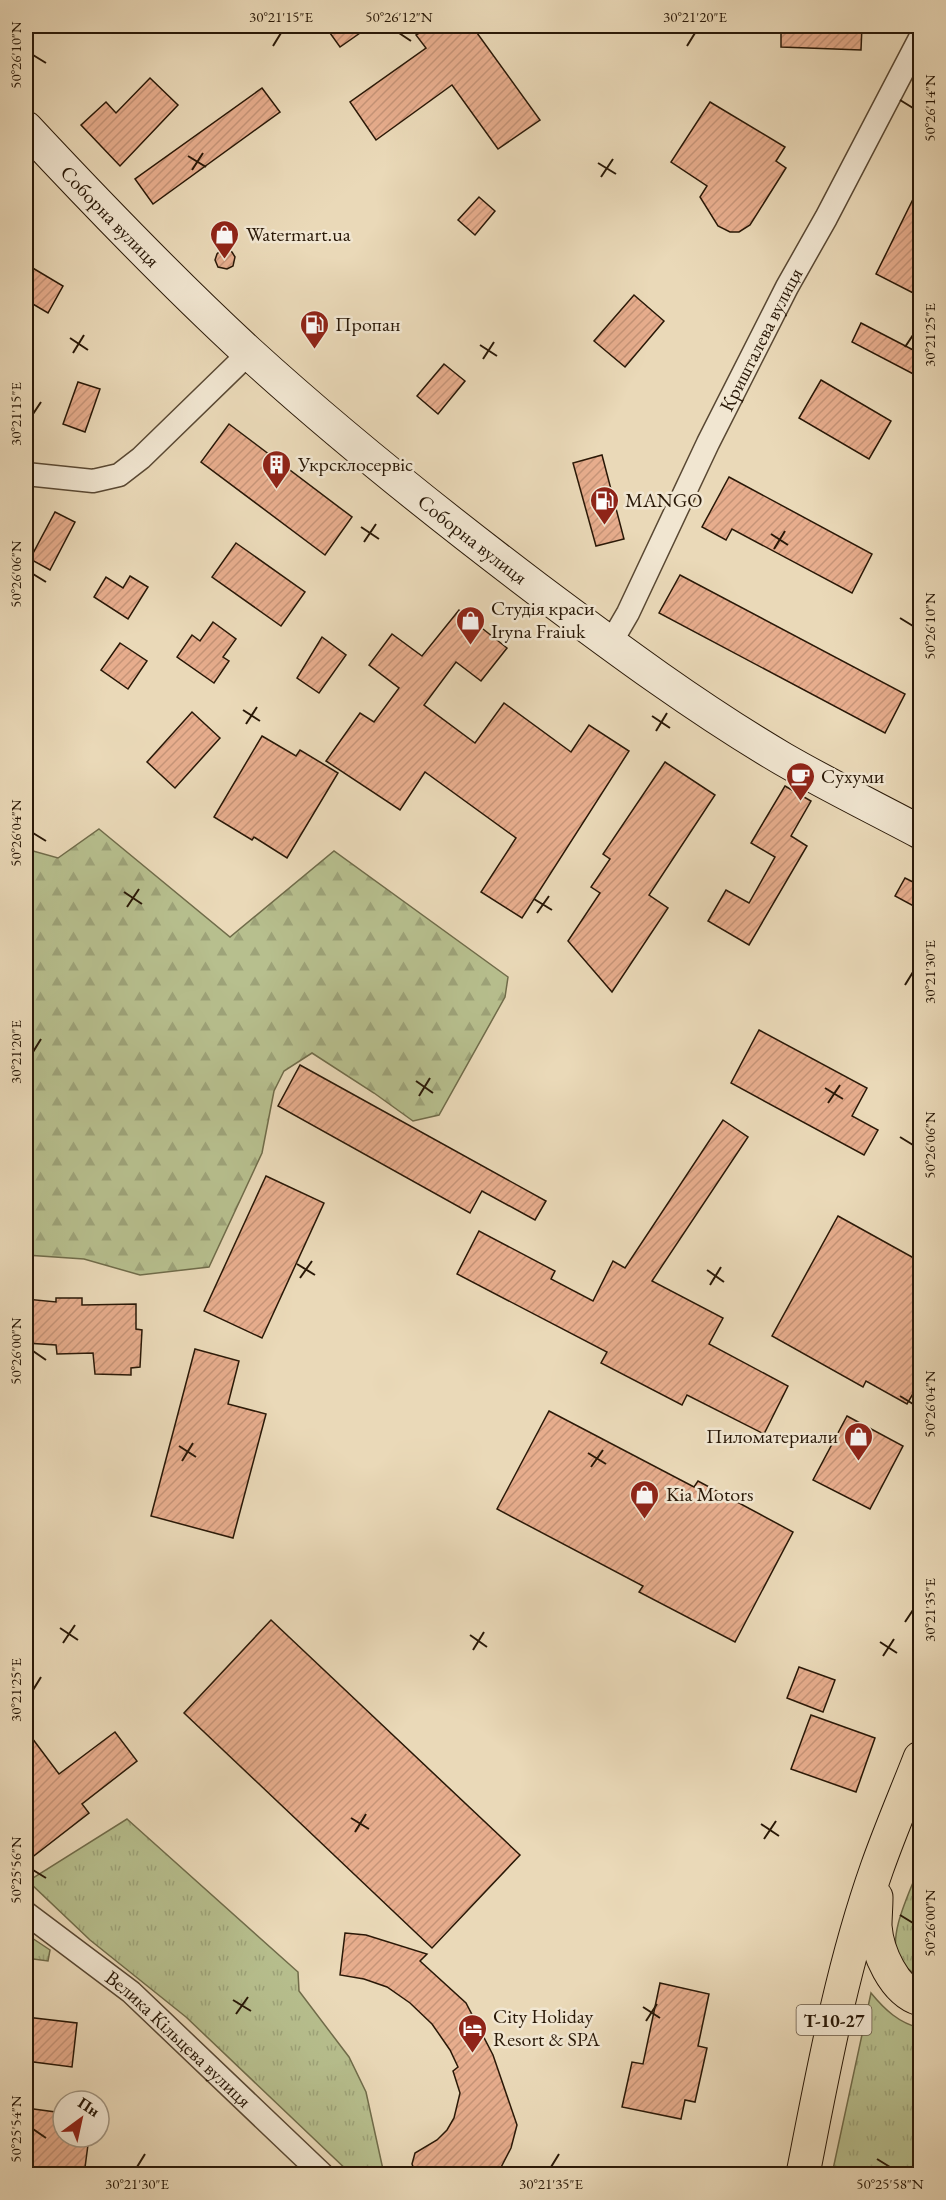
<svg xmlns="http://www.w3.org/2000/svg" width="946" height="2200" viewBox="0 0 946 2200" font-family="'EB Garamond',serif">
<defs>
<pattern id="grass-tufts" width="24" height="20" patternUnits="userSpaceOnUse" patternTransform="scale(1.5)"><rect width="24" height="20" fill="#b7bf8e"/><path d="M3 7l-1-3M5 7V3M7 7l1-3M15 17l-1-3M17 17v-4M19 17l1-3" fill="none" stroke="#9da379"/></pattern>
<pattern id="forest-firs" width="22" height="20" patternUnits="userSpaceOnUse" patternTransform="scale(1.5)"><rect width="22" height="20" fill="#b7bf8e"/><path d="M5 1l3.5 6h-7zM16 11l3.5 6h-7z" fill="#9da379"/></pattern>
<pattern id="building-hatch" width="6" height="6" patternUnits="userSpaceOnUse" patternTransform="scale(1.5)"><rect width="6" height="6" fill="#e7ad8d"/><path d="M-1 1l2-2M0 6l6-6M5 7l2-2" fill="none" stroke="#c69478"/></pattern>
</defs>
<rect width="100%" height="100%" fill="#ead9b8"/>
<filter id="stains"><feTurbulence type="fractalNoise" baseFrequency=".00333" numOctaves="4"/><feColorMatrix values="0 0 0 0 .2 0 0 0 0 .09 0 0 0 0 .02 0 0 0 .5 -.17"/></filter>
<radialGradient id="worn" r=".72"><stop offset=".6" stop-color="#630" stop-opacity="0"/><stop offset="1" stop-color="#630" stop-opacity=".3"/></radialGradient>
<g fill="url(#grass-tufts)" stroke="#706c4a" stroke-width="1.5">
<polygon points="127,1819 298,1972 299,1991 349,2057 366,2092 384,2174 351,2174 186,2017 90,1940 28,1881"/>
<path d="M920 1865V1978C913 1973 904 1967 899 1959 886 1936 912 1888 920 1865Z"/>
<polygon points="26,1934 50,1950 48,1961 26,1958"/>
<path d="M871 1993C885 2010 899 2023 920 2028V2174H832Z"/>
</g>
<polygon fill="url(#forest-firs)" stroke="#706c4a" stroke-width="1.5" points="99,829 230,937 334,851 508,977 505,997 439,1115 413,1121 374,1093 312,1053 284,1071 274,1091 262,1153 209,1267 140,1275 84,1259 26,1255 26,849 58,858"/>
<g fill="url(#building-hatch)" stroke="#291807" stroke-width="1.5">
<polygon points="325,26 370,26 340,47"/>
<polygon points="430,26 472,26 540,120 498,149 452,85 376,140 350,102 426,48 416,35"/>
<polygon points="781,26 862,26 861,50 781,47"/>
<polygon points="150,78 178,105 120,166 81,125 106,102 116,113"/>
<polygon points="262,88 280,112 153,204 135,179"/>
<polygon points="710,102 785,147 776,161 786,168 750,225 739,232 730,232 718,226 700,197 707,186 671,162"/>
<polygon points="921,183 921,297 876,274"/>
<polygon points="479,197 495,211 475,235 458,220"/>
<polygon points="224,247 232,252 235,257 233,266 227,269 218,267 215,260 217,254"/>
<polygon points="26,264 63,286 48,313 26,300"/>
<polygon points="634,295 664,321 625,367 594,341"/>
<polygon points="861,323 921,354 921,378 852,342"/>
<polygon points="444,364 465,381 438,414 417,396"/>
<polygon points="821,380 891,421 869,459 799,418"/>
<polygon points="78,382 100,389 85,432 63,424"/>
<polygon points="229,424 352,517 325,555 201,462"/>
<polygon points="602,455 624,539 596,546 573,463"/>
<polygon points="729,477 872,554 852,593 732,529 726,540 702,527"/>
<polygon points="55,512 75,522 50,570 30,559"/>
<polygon points="236,543 305,592 281,626 212,577"/>
<polygon points="680,575 905,694 885,733 659,613"/>
<polygon points="130,576 148,587 128,619 94,597 106,577 123,588"/>
<polygon points="459,610 507,648 481,681 456,662 424,705 475,743 504,703 571,752 589,725 629,751 522,918 481,892 516,838 425,772 400,810 326,761 360,713 374,722 399,688 369,665 392,634 422,656"/>
<polygon points="213,622 236,639 223,657 229,661 214,683 177,657 192,635 200,641"/>
<polygon points="322,637 346,655 319,693 297,678"/>
<polygon points="120,643 147,661 128,689 101,670"/>
<polygon points="192,712 220,738 175,788 147,762"/>
<polygon points="262,736 296,756 300,750 338,773 287,858 254,837 252,840 214,817"/>
<polygon points="665,762 715,795 649,895 668,908 612,992 568,941 600,893 591,887 610,859 603,854"/>
<polygon points="785,786 811,801 791,836 807,846 749,945 708,921 726,890 749,903 775,857 751,843"/>
<polygon points="905,878 921,886 921,910 895,896"/>
<polygon points="759,1030 867,1088 852,1116 878,1130 864,1155 731,1083"/>
<polygon points="300,1065 546,1201 535,1220 482,1191 470,1213 278,1106"/>
<polygon points="723,1120 748,1137 652,1281 723,1318 709,1344 788,1386 764,1434 687,1395 682,1405 601,1363 607,1352 457,1274 479,1231 555,1271 551,1279 593,1301 613,1261 625,1268"/>
<polygon points="266,1176 324,1203 262,1338 204,1311"/>
<polygon points="838,1216 921,1262 921,1380 907,1404 866,1381 863,1387 772,1336"/>
<polygon points="56,1298 82,1298 82,1305 136,1304 136,1329 142,1330 140,1367 131,1368 131,1375 95,1374 93,1353 57,1354 56,1345 26,1343 26,1299 56,1302"/>
<polygon points="195,1349 239,1361 228,1404 266,1414 233,1538 151,1516"/>
<polygon points="549,1411 694,1487 698,1481 793,1532 735,1642 639,1592 643,1586 497,1509"/>
<polygon points="847,1416 903,1446 870,1509 813,1480"/>
<polygon points="271,1620 520,1855 432,1948 184,1713"/>
<polygon points="799,1667 835,1680 823,1712 787,1698"/>
<polygon points="811,1715 875,1738 856,1792 791,1769"/>
<polygon points="26,1730 59,1774 115,1732 137,1761 82,1804 89,1813 26,1862"/>
<polygon points="345,1933 366,1935 427,1954 420,1961 466,2003 493,2055 517,2125 511,2148 497,2175 416,2175 412,2164 415,2153 437,2140 447,2130 454,2118 460,2093 453,2071 458,2067 450,2050 432,2024 410,2003 387,1987 364,1979 340,1975"/>
<polygon points="660,1983 709,1994 698,2046 707,2048 695,2102 685,2100 681,2119 622,2107 632,2062 643,2064"/>
<polygon points="26,2017 77,2023 72,2067 26,2061"/>
<polygon points="26,2108 63,2113 63,2137 89,2137 84,2175 26,2175"/>
</g>
<g fill="none" stroke-linecap="round" stroke-linejoin="round">
<defs>
<g id="street">
<polyline points="26,474 93,481 119,475 141,458 249,353"/>
<path id="s1" d="M610 644 628 613 708 443 787 287 826 218 920 38"/>
<path id="s2" d="M26 1913 131 1992 322 2174"/>
</g>
<g id="secondary">
<path id="s3" d="M26 128C97 204 171 281 248 352 340 436 438 514 537 589 617 649 698 709 783 759 828 785 875 808 920 832"/>
</g>
<g id="highway">
<path d="M876 1897C876 1907 875 1917 875 1926 877 1952 894 1991 920 1999"/>
<path d="M803 2174C823 2072 842 1967 877 1868 890 1831 906 1794 920 1758"/>
</g>
</defs>
<use href="#street" stroke="#594833" stroke-width="25"/>
<use href="#secondary" stroke="#291807" stroke-width="35"/>
<use href="#highway" stroke="#291807" stroke-width="35"/>
<use href="#street" stroke="#f1e6d1" stroke-width="22"/>
<use href="#secondary" stroke="#f1e6d1" stroke-width="33"/>
<use href="#highway" stroke="#ead9b8" stroke-width="33"/>
</g>
<path fill="none" stroke="#291807" stroke-width="2" d="M399 33 411 41M273 46 281 33M687 46 695 33M33 55 46 63M900 100 913 108M188 156 206 167M598 163 616 174M192 170 203 153M601 177 613 159M70 338 88 350M480 345 497 356M905 347 913 335M73 353 84 335M483 359 494 342M33 414 41 402M361 527 379 539M771 534 788 545M364 542 376 524M774 549 785 531M33 574 46 582M900 618 913 626M243 710 260 721M652 716 670 728M246 724 257 707M656 731 667 713M33 833 46 841M124 892 142 904M534 899 552 910M127 907 139 889M537 913 549 896M905 985 913 972M33 1052 41 1039M416 1081 433 1093M825 1088 843 1099M419 1096 430 1078M828 1103 840 1085M900 1137 913 1145M297 1264 315 1275M707 1270 724 1282M300 1278 312 1261M710 1285 721 1267M33 1351 46 1360M900 1396 913 1404M179 1446 196 1457M588 1453 606 1464M182 1461 193 1443M591 1467 603 1450M905 1622 913 1610M60 1628 78 1640M470 1635 487 1647M880 1642 897 1653M63 1643 75 1625M473 1650 484 1632M883 1656 894 1639M33 1690 41 1677M351 1818 369 1829M761 1824 779 1836M355 1832 366 1814M764 1839 776 1821M33 1870 46 1878M900 1915 913 1923M233 2000 251 2011M643 2007 660 2018M236 2014 248 1997M646 2021 657 2004M33 2129 46 2138M877 2159 890 2167M137 2167 145 2154M551 2167 559 2154"/>
<defs>
<symbol id="shop-pin" viewBox="-11 -11 22 30"><path d="M0 17L-7.5 6A9.5 9.5 0 1 1 7.5 6Z" fill="#8f2418" stroke="#f1e6d1"/><path d="M-5-2.5h2.3a2.7 3.5 0 0 1 5.4 0H5L5.5 6h-11ZM-1.5-2.5h3a1.5 2.3 0 0 0-3 0Z" fill="#fff"/></symbol>
<symbol id="fuel-pin" viewBox="-11 -11 22 30"><path d="M0 17L-7.5 6A9.5 9.5 0 1 1 7.5 6Z" fill="#8f2418" stroke="#f1e6d1"/><path d="M-5.5-6h7V0h2V4h1.3V-2.5L3-4.5l.8-.8L6-3V5H2.5V1h-1V6h-7ZM-4.2-4.7v3.2H.2V-4.7Z" fill="#fff"/></symbol>
<symbol id="building-pin" viewBox="-11 -11 22 30"><path d="M0 17L-7.5 6A9.5 9.5 0 1 1 7.5 6Z" fill="#8f2418" stroke="#f1e6d1"/><path d="M-4-6H4V6H1V3H-1V6H-4ZM-2.5-4.3h1.7v1.8h-1.7ZM.8-4.3h1.7v1.8H.8ZM-2.5-1h1.7V.8h-1.7ZM.8-1h1.7V.8H.8Z" fill="#fff"/></symbol>
<symbol id="cafe-pin" viewBox="-11 -11 22 30"><path d="M0 17L-7.5 6A9.5 9.5 0 1 1 7.5 6Z" fill="#8f2418" stroke="#f1e6d1"/><path d="M-5.5-4.5H6V0H3Q3 3.5 0 3.5H-2.5Q-5.5 3.5-5.5 0ZM3-3.2v2h1.7v-2ZM-6 4.5H4V6H-6Z" fill="#fff"/></symbol>
<symbol id="hotel-pin" viewBox="-11 -11 22 30"><path d="M0 17L-7.5 6A9.5 9.5 0 1 1 7.5 6Z" fill="#8f2418" stroke="#f1e6d1"/><path d="M-6-4.5h1.5V1H6V5H4.5V3h-9V5H-6ZM-4 0a1.8 1.8 0 1 1 3.6 0ZM.5 0V-2.5h3Q6-2.5 6 0Z" fill="#fff"/></symbol>
</defs>
<g fill-rule="evenodd">
<use href="#shop-pin" x="208" y="218" width="33" height="45"/>
<use href="#fuel-pin" x="298" y="308" width="33" height="45"/>
<use href="#building-pin" x="260" y="448" width="33" height="45"/>
<use href="#fuel-pin" x="588" y="484" width="33" height="45"/>
<use href="#shop-pin" x="454" y="604" width="33" height="45"/>
<use href="#cafe-pin" x="784" y="760" width="33" height="45"/>
<use href="#shop-pin" x="842" y="1420" width="33" height="45"/>
<use href="#shop-pin" x="628" y="1478" width="33" height="45"/>
<use href="#hotel-pin" x="456" y="2012" width="33" height="45"/>
</g>
<g text-anchor="middle" dominant-baseline="central" stroke-width="5" stroke-linejoin="round" paint-order="stroke">
<rect fill="#f1e6d1" stroke="#655644" stroke-width="1.5" x="796.5" y="2005" width="75" height="30" rx="4.5"/>
<g font-size="18" font-weight="bold" fill="#291807">
<text x="834" y="2020">Т-10-27</text>
</g>
<g font-size="20" fill="#291807" stroke="#f1e6d1">
<text stroke="none"><textPath href="#s3" startOffset="122">Соборна вулиця</textPath></text>
<text stroke="none"><textPath href="#s1" startOffset="340">Кришталева вулиця</textPath></text>
<text stroke="none"><textPath href="#s3" startOffset="608">Соборна вулиця</textPath></text>
<text stroke="none"><textPath href="#s2" startOffset="198">Велика Кільцева вулиця</textPath></text>
</g>
<g font-size="20" fill="#291807" stroke="#f1e6d1" text-anchor="start">
<text x="246" y="234">Watermart.ua</text>
<text x="335" y="324">Пропан</text>
<text x="298" y="464">Укрсклосервіс</text>
<text x="625" y="500">MANGO</text>
<text x="491" y="608">Студія краси<tspan x="491" dy="23">Iryna Fraiuk</tspan></text>
<text x="821" y="776">Сухуми</text>
<text x="838" y="1436" text-anchor="end">Пиломатериали</text>
<text x="666" y="1494">Kia Motors</text>
<text x="493" y="2016">City Holiday<tspan x="493" dy="23">Resort &amp; SPA</tspan></text>
</g>
</g>
<rect width="946" height="2200" fill="none" stroke="#ead9b8" stroke-width="66"/>
<g transform="translate(81 2119) rotate(33)"><circle r="28" fill="#f1e6d1" stroke="#a19480" stroke-width="1.5"/>
<path d="M0-4.5L10 22L0 15L-10 22Z" fill="#8f2418"/>
<text y="-9" font-size="16" font-weight="bold" text-anchor="middle" fill="#291807">Пн</text>
</g>
<rect x="33" y="33" width="880" height="2134" fill="none" stroke="#291807" stroke-width="2"/>
<g font-size="15" text-anchor="middle" fill="#291807">
<text x="281" y="22">30°21'15"E</text>
<text x="399" y="22">50°26'12"N</text>
<text x="695" y="22">30°21'20"E</text>
<text transform="translate(16 55) rotate(-90)" y="5">50°26'10"N</text>
<text transform="translate(930 108) rotate(-90)" y="5">50°26'14"N</text>
<text transform="translate(930 335) rotate(-90)" y="5">30°21'25"E</text>
<text transform="translate(16 414) rotate(-90)" y="5">30°21'15"E</text>
<text transform="translate(16 574) rotate(-90)" y="5">50°26'06"N</text>
<text transform="translate(930 626) rotate(-90)" y="5">50°26'10"N</text>
<text transform="translate(16 833) rotate(-90)" y="5">50°26'04"N</text>
<text transform="translate(930 972) rotate(-90)" y="5">30°21'30"E</text>
<text transform="translate(16 1052) rotate(-90)" y="5">30°21'20"E</text>
<text transform="translate(930 1145) rotate(-90)" y="5">50°26'06"N</text>
<text transform="translate(16 1351) rotate(-90)" y="5">50°26'00"N</text>
<text transform="translate(930 1404) rotate(-90)" y="5">50°26'04"N</text>
<text transform="translate(930 1610) rotate(-90)" y="5">30°21'35"E</text>
<text transform="translate(16 1690) rotate(-90)" y="5">30°21'25"E</text>
<text transform="translate(16 1870) rotate(-90)" y="5">50°25'56"N</text>
<text transform="translate(930 1923) rotate(-90)" y="5">50°26'00"N</text>
<text transform="translate(16 2129) rotate(-90)" y="5">50°25'54"N</text>
<text x="137" y="2189">30°21'30"E</text>
<text x="551" y="2189">30°21'35"E</text>
<text x="890" y="2189">50°25'58"N</text>
</g>
<rect width="100%" height="100%" filter="url(#stains)"/>
<rect width="100%" height="100%" fill="url(#worn)"/>
</svg>
